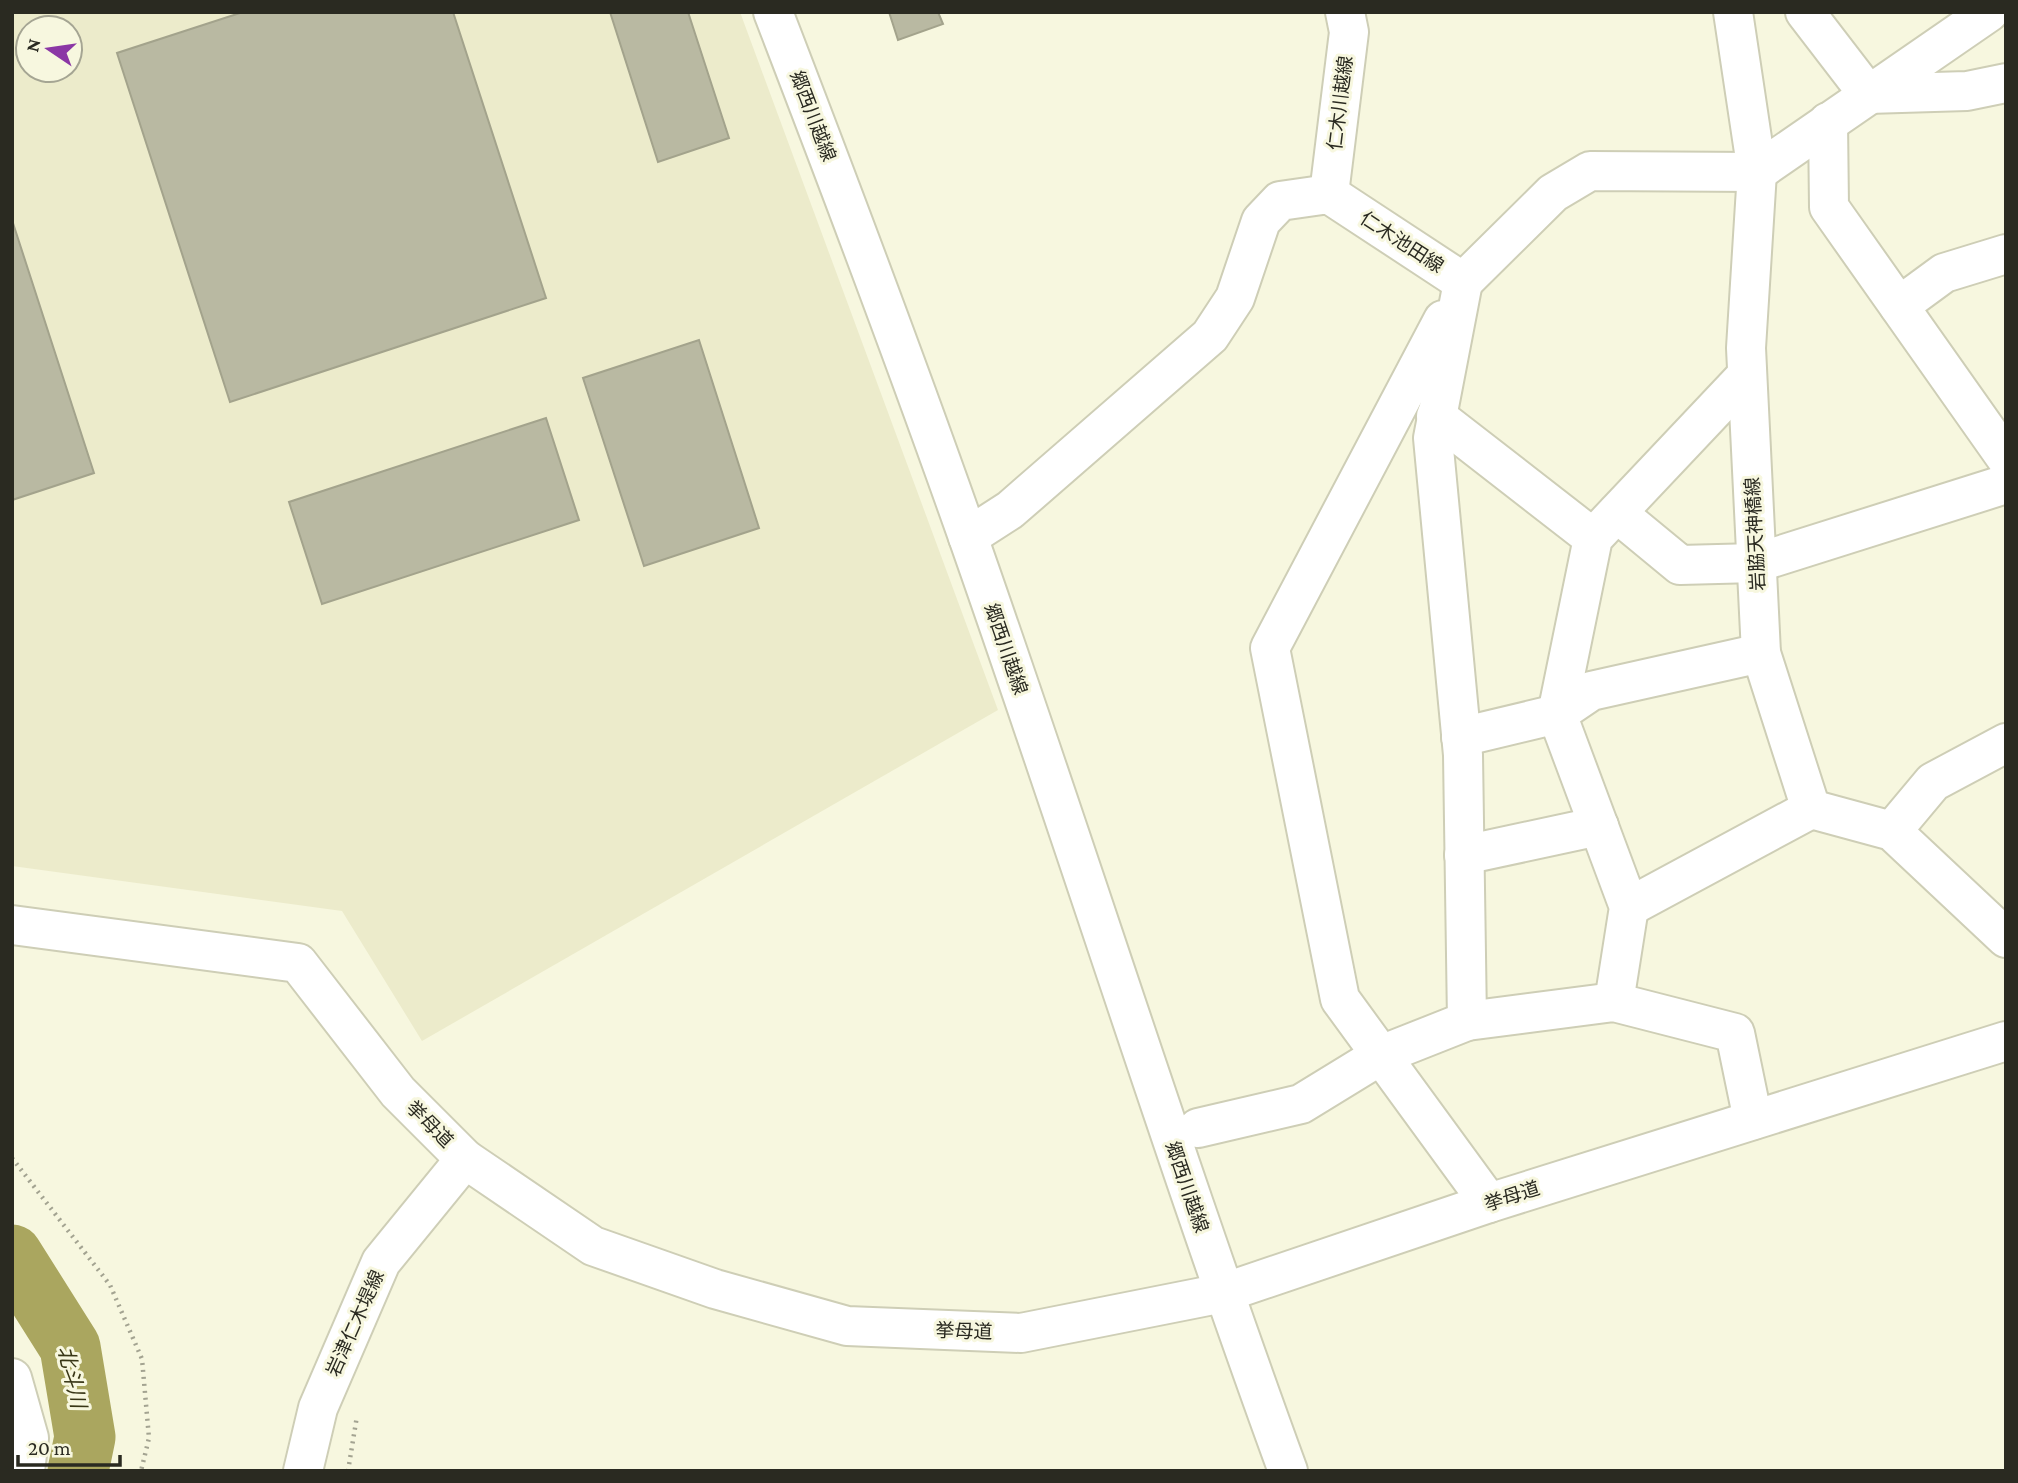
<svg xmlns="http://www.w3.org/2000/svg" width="2018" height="1483" viewBox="0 0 2018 1483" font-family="'Crimson Pro','Noto Sans JP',serif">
<rect width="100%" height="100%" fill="#f7f7df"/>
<path fill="#ecebcb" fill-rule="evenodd" d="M20 12H740L998 710 422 1041 342 911 12 866V15ZM28 28H70V70H28Z"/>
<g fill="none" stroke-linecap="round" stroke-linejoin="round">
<polyline stroke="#aaa65f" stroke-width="61" points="12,1255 70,1347 85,1437 78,1471"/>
</g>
<g fill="#b9b9a2" stroke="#a3a38c" stroke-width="2">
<polygon points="243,12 453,12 546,298 230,402 117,53"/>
<polygon points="610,12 688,12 729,138 658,162"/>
<polygon points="889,12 938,12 943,24 898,40"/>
<polygon points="12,220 94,473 12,500"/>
<polygon points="699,340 759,528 644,566 583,378"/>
<polygon points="546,418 579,520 322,604 289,502"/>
</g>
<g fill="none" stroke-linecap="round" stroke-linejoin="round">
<defs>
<g id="minor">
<path d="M773 12C840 186 906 361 968 537 1077 847 1175 1162 1288 1471"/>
<polyline points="1733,12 1757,172 1746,348 1761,653 1811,809 1892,831 2006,938"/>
<polyline points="1805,12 1868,94"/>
<polyline points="1868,94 1967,91 2006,83"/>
<polyline points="1828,122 1829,207 2006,458"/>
<polyline points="1329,194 1349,32 1345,12"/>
<polyline points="1899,306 1944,273 2006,254"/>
<polyline points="1443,320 1270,648 1340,999 1489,1203"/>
<polyline points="1436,416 1593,538"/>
<polyline points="1617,513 1680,565 1756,563 2006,484"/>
<polyline points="968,537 1010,510 1210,336 1235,298 1261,221 1280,201 1329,194 1463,282 1553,193 1590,171 1757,172 1989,12"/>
<polyline points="1461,737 1557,714 1591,691 1761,653"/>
<polyline points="1892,831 1933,782 2006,743"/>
<polyline points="1464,855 1599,826"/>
<polyline points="1629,907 1811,809"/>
<polyline points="12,925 298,963 398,1092 465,1159 593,1246 715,1289 847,1326 1021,1333 1223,1293 1489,1203 2006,1041"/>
<polyline points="1614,1002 1629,907 1557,714 1593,538 1747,375"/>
<polyline points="1467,1021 1614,1002 1735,1033 1753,1120"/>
<polyline points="1198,1128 1301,1104 1381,1055 1467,1021 1463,755 1433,438 1463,282"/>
<polyline points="12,1378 29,1438 25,1471"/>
<polyline points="303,1471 318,1408 381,1262 465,1159"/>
</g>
</defs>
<use href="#minor" stroke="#ceceb6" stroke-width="42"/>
<g stroke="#a3a391" stroke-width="4.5" stroke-dasharray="2 5" stroke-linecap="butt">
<polyline points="12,1158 110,1285 142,1359 149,1438 141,1471"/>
<polyline points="348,1471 357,1416"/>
</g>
<use href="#minor" stroke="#fff" stroke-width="38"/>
</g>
<g text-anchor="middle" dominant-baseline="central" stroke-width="6" stroke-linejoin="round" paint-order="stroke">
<g font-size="19" fill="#2a2a21" stroke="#f7f7df">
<text transform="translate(1340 103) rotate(-83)">仁木川越線</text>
<text transform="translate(813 116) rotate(69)">郷西川越線</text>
<text transform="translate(1402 242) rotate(33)">仁木池田線</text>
<text transform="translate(1755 534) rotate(-93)">岩脇天神橋線</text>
<text transform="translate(1006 649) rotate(71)">郷西川越線</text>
<text transform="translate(430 1124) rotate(45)">挙母道</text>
<text transform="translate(1187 1187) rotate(71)">郷西川越線</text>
<text transform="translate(1512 1196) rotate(-18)">挙母道</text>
<text transform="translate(355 1323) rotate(-66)">岩津仁木堤線</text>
<text transform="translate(964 1331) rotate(2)">挙母道</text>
</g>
<g font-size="21" font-style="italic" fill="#383616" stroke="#f7f7df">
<text transform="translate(72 1377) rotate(77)">北斗川</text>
</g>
</g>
<rect width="2018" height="1483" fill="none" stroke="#2a2a21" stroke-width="28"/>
<g transform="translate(49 49) rotate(283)"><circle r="33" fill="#f7f7df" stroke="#a5a593" stroke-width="2"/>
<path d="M0-5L12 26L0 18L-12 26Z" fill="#8b37a5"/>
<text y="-10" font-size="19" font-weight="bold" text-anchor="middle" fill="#2a2a21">N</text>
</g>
<path d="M18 1455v10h102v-10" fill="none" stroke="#2a2a21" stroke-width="3.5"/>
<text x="28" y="1455" font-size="21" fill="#2a2a21" stroke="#f7f7df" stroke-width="5" paint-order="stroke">20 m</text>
</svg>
